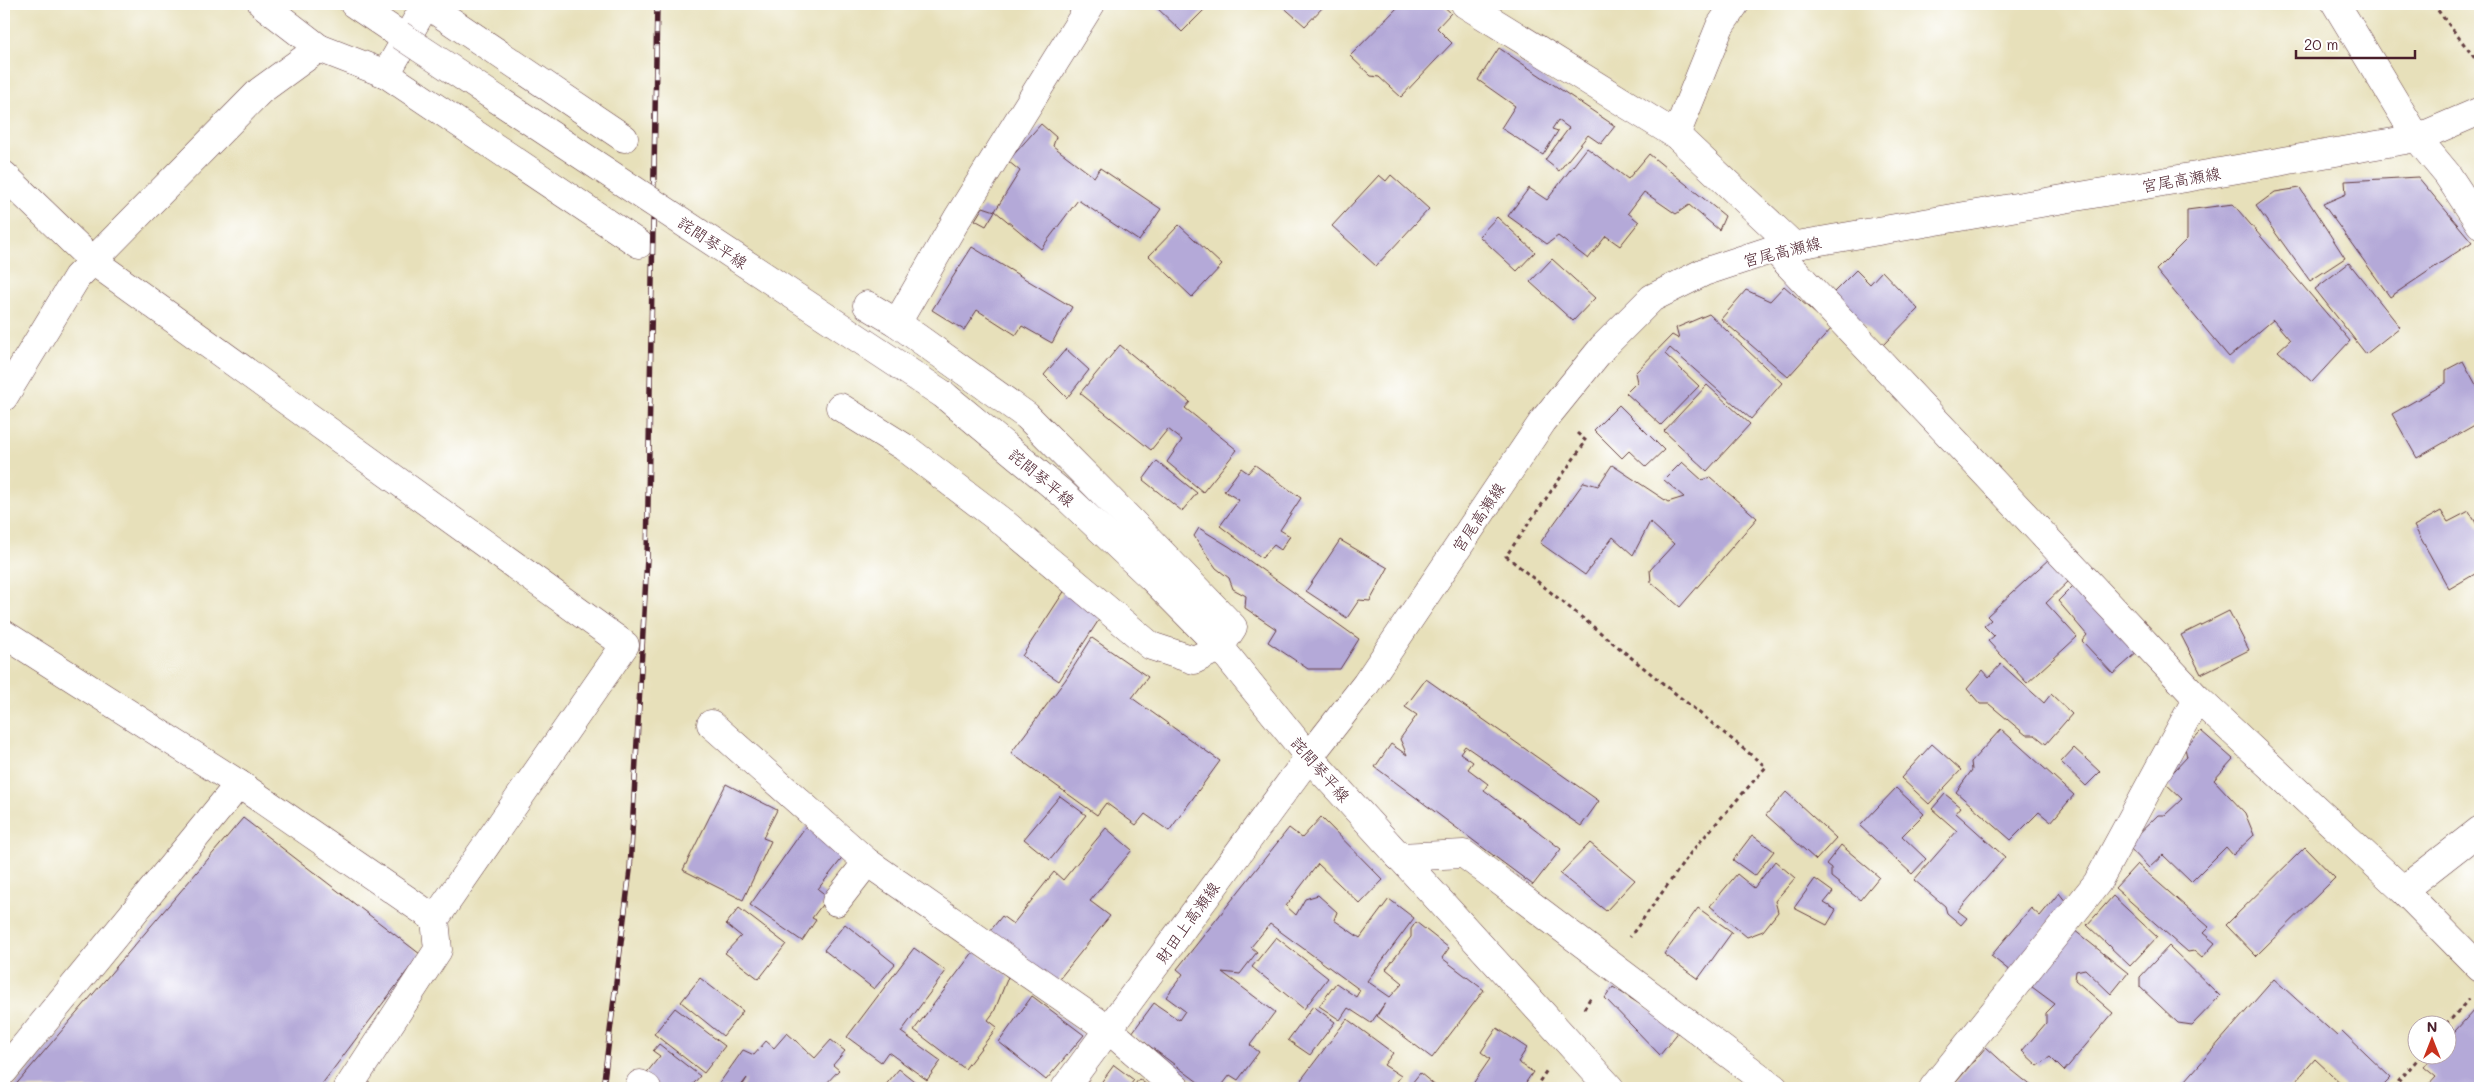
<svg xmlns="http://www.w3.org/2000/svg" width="2484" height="1092" viewBox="0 0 2484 1092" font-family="Mali,'Klee One',sans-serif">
<rect width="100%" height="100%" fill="#fff"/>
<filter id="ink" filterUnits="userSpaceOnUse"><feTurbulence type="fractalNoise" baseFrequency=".02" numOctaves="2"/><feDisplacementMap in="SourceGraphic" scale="10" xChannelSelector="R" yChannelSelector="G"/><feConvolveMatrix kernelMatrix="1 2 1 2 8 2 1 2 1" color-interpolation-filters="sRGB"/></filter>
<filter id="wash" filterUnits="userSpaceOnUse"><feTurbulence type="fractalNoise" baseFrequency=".0096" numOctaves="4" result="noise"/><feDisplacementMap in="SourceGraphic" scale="20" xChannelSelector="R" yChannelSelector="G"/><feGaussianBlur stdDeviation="1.12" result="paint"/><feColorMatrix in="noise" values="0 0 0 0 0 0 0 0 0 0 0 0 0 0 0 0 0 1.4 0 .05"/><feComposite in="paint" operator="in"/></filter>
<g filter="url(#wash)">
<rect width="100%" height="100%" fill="#e7e0ba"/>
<g id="blocks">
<g fill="#b4a9d8">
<polygon points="1153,4 1224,4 1221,7 1208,6 1182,32"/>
<polygon points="1280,4 1326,4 1305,26"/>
<polygon points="1401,4 1441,4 1451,13 1437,28 1452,43 1401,97 1379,77 1371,76 1350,56"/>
<polygon points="1499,48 1615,126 1601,144 1588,135 1559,171 1545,160 1569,128 1558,120 1552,129 1558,131 1543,155 1501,128 1515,106 1478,80"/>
<polygon points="1041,124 1056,137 1053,146 1094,177 1100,168 1161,209 1139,241 1078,200 1041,249 995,211 1020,171 1008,161"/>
<polygon points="1587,148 1628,179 1649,154 1725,216 1719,230 1689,205 1676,214 1644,192 1628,213 1639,222 1620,246 1606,236 1588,259 1558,236 1547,244 1508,216 1529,188 1547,200"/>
<polygon points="1379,175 1386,181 1391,175 1429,209 1376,266 1332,226"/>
<polygon points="2418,177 2472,242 2390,297 2323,204 2346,194 2345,181"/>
<polygon points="2300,188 2345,258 2310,281 2256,206 2275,192"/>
<polygon points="2233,204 2350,341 2312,382 2278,351 2290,340 2273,320 2229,357 2156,270 2187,239 2187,210"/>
<polygon points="983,207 995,211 986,226 975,220"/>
<polygon points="1497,217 1535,252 1517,271 1479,236"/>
<polygon points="1179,225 1222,265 1192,297 1149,256"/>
<polygon points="972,247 1072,307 1052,343 1022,326 1016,335 977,310 964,330 932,310"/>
<polygon points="1552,259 1595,298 1573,321 1530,282"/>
<polygon points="2349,263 2400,327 2366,354 2315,289"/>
<polygon points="1856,270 1870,284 1882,271 1918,309 1883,345 1833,293"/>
<polygon points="1784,286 1832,328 1788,377 1721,319 1746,290 1770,301"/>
<polygon points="1709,314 1782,383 1751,419 1670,348 1665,354 1699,386 1661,425 1626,393 1637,382 1635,373 1672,335 1679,339 1676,328"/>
<polygon points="1120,345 1190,402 1185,408 1237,450 1203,492 1167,462 1182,440 1168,429 1151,450 1080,393"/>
<polygon points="1066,349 1089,370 1067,398 1044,375"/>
<polygon points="2463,361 2480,392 2480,422 2417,458 2392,414 2446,383 2446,370"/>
<polygon points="1707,385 1750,424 1707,471 1664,431"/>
<polygon points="1619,405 1664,450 1646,467 1629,451 1622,458 1594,430"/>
<polygon points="1157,461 1197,493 1182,511 1143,480"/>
<polygon points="1682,462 1702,480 1710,477 1757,518 1680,607 1651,582 1650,570 1674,544 1650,522 1633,555 1613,537 1585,575 1540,543 1584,482 1598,486 1612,465 1668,502 1684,497 1664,480"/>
<polygon points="1255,465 1301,498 1280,530 1290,536 1281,550 1274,545 1262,558 1220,526 1239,500 1224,491 1241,468 1248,473"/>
<polygon points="2441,511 2448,522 2469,511 2480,530 2480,571 2449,589 2414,526"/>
<polygon points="1199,528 1230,547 1359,639 1340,669 1308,669 1268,642 1276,629 1245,608 1246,596 1233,589 1229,578 1216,568 1194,536"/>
<polygon points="1340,540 1388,568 1370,601 1359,600 1347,618 1306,591"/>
<polygon points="2050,558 2070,580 2046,603 2077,637 2027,683 1988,641 1994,636 1984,626 1991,620 1987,616"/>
<polygon points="2074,585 2139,651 2113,674 2082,641 2087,635 2058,601"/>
<polygon points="1067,587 1104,612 1059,681 1022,656"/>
<polygon points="2229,611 2249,650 2201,674 2181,635"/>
<polygon points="1092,638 1148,677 1132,698 1220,761 1169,831 1145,814 1136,825 1106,803 1097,815 1011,753 1066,679"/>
<polygon points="2001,664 2044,703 2051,694 2072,714 2046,744 2035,735 2026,735 1989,704 1980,704 1967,689 1983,670 1989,677"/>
<polygon points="1426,679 1599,801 1581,826 1465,746 1460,753 1473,762 1468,769 1488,784 1484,790 1561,849 1533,885 1375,767 1391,744 1407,755 1400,739 1417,715 1405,707"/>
<polygon points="2001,729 2074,795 2051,822 2039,812 2011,840 1956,792 1972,770 1971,762"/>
<polygon points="2201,731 2233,759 2214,780 2245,813 2254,835 2233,855 2226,847 2191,882 2163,855 2149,868 2127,845 2158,815 2165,815 2182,799 2164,782 2187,757 2185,748"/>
<polygon points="1932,744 1961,770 1929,804 1901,778"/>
<polygon points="2074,748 2100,772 2086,786 2061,762"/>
<polygon points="726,784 777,810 763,838 771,841 743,900 683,870"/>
<polygon points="1896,788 1924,814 1902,836 1926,859 1912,874 1860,826"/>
<polygon points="1786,792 1836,838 1816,860 1766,815"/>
<polygon points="1945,794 1961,807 1956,813 2005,857 1958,911 1967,918 1961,925 1947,913 1945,906 1914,880 1957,831 1932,809"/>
<polygon points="1060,796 1086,815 1050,860 1024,839"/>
<polygon points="1321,817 1383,880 1360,904 1318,864 1286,906 1296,915 1305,899 1318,895 1337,912 1334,920 1360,938 1389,899 1414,918 1367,981 1390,997 1403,983 1386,969 1411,937 1411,929 1416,922 1449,948 1442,958 1484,990 1432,1058 1377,1016 1385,1003 1371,1023 1348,1008 1340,1020 1319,1006 1336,983 1356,997 1360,990 1270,924 1251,947 1257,952 1240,974 1222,972 1275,1012 1250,1045 1259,1052 1238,1080 1230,1075 1220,1088 1206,1088 1132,1033 1154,1003 1179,1020 1185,1011 1166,997 1183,974 1177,969 1289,828 1302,838"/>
<polygon points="243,818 420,954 319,1088 13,1088"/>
<polygon points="806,826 844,856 818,889 828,897 812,918 816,920 802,941 750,905"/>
<polygon points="1106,828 1132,850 1090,901 1110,916 1056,983 990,931 1002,916 1013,924 1054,872 1063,880"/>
<polygon points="1752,835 1774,851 1755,876 1733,860"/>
<polygon points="1590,843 1635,880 1606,911 1560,874"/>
<polygon points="1841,845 1879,877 1860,900 1831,877 1831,868 1826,864"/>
<polygon points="2305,847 2335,878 2256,956 2226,925"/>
<polygon points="1775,861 1795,878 1775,901 1778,912 1763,931 1747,937 1710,906 1737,874 1754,888"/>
<polygon points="2137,864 2209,927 2203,933 2215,943 2202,958 2194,951 2188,952 2115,888"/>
<polygon points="1815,879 1833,892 1824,903 1836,910 1827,925 1794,908"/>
<polygon points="2059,893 2066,902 2010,971 1991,956 2031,908 2040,916"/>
<polygon points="2113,896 2157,937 2130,966 2087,925"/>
<polygon points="739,908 786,944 759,979 725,953 741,936 726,924"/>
<polygon points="1698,908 1732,932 1698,979 1664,954"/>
<polygon points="845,924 895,964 874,989 824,950"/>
<polygon points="2074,930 2128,973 2111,994 2085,969 2076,971 2075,980 2113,1013 2064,1071 2050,1057 2038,1066 2022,1051 2046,1023 2046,1013 2055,1004 2032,987"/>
<polygon points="1276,937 1328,978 1304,1009 1252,967"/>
<polygon points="2169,946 2220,996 2192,1025 2178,1023 2140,987 2140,977"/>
<polygon points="914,948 946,971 901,1032 941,1061 927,1080 888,1052 881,1062 847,1037"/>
<polygon points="974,951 1008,977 994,1012 988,1020 997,1027 965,1069 914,1030"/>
<polygon points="700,978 743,1011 723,1036 681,1002"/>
<polygon points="2274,979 2337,1036 2342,1031 2391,1078 2381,1088 2346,1088 2315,1059 2290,1088 2219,1088 2212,1083 2207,1088 2179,1088"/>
<polygon points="1613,987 1680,1030 1660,1055 1605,998"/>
<polygon points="1032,996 1084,1035 1046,1080 999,1042"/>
<polygon points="1313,1006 1335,1022 1310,1055 1288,1040"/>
<polygon points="675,1008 725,1046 704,1073 654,1034"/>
<polygon points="2475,1009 2480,1013 2480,1088 2452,1088 2448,1085 2445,1088 2426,1088 2436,1077 2424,1067 2435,1054 2446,1054 2446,1041"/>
<polygon points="1347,1019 1393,1053 1384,1065 1401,1076 1392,1088 1295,1088"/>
<polygon points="1497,1028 1527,1048 1518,1062 1533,1072 1522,1088 1470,1088 1490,1059 1481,1052"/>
<polygon points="787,1033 815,1058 831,1040 845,1051 833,1065 839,1070 824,1086 826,1088 741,1088 747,1078 739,1088 716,1088 743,1050 754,1055 766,1041 774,1048"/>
<polygon points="659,1044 700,1076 690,1088 660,1088 644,1076 660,1056 653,1051"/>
<polygon points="1986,1047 2008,1067 2034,1088 1951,1088"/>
<polygon points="1114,1065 1134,1080 1128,1088 1097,1088"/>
<polygon points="899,1069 923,1088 883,1088"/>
<polygon points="1420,1073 1438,1088 1413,1088 1412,1083"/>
<polygon points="1139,1079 1151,1088 1132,1088"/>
</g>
</g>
</g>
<g filter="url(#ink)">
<use href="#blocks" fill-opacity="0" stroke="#623c40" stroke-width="1"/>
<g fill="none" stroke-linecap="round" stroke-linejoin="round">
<defs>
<g id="minor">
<polyline points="262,4 319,48"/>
<polyline points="1465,4 1676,135 1794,246"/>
<polyline points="2336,4 2417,138 2447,174 2480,224"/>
<polyline points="427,5 624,138"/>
<polyline points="386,74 639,244"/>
<polyline points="1676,135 1720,26 1735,4"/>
<polyline points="4,175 93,261 625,645 435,919 438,950 348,1088"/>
<polyline points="1774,249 2197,698 2403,890 2480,968"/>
<polyline points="897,323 957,219 1091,4"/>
<polyline points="4,397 77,277 260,91 319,48 386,74 426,4"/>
<polyline points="840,407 904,447 1004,523 1151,646 1194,660 1220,647 1233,627 1132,522 1027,416 897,323 867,305"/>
<polyline points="4,634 239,784 435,919"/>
<polyline points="711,724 867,862 1108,1029 1176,1088"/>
<polyline points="1399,857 1464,854 1774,1088"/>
<polyline points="2403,890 2480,830"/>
<polyline points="836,902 867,862"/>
<polyline points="4,1071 239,784"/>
<polyline points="640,1084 647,1088"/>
<polyline points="1933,1088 2097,883 2197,698"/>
</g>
<polyline id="secondary" points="1065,1088 1309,757 1366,684 1543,421 1603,347 1652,298 1704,272 1774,249 2417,138 2480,111"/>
<g id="primary">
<polyline points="354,4 400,35"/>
<polyline points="944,395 1063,494 1152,578 1220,647 1309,757 1610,1088"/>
</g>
</defs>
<use href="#minor" stroke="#623c40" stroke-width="29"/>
<use href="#secondary" stroke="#623c40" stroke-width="29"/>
<use href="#primary" stroke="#623c40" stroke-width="29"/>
<g stroke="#623c40" stroke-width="3" stroke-dasharray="4 4" stroke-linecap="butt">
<polyline points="2433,4 2480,65"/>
<polyline points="1577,433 1586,441 1506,556 1766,767 1692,851 1630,937"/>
<polyline points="1584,1009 1592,995"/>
<polyline points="2446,1025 2469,999"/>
<polyline points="1535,1088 1547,1070"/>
<polyline points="2393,1088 2422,1054"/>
</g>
<use href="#minor" stroke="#fff" stroke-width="28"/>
<use href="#secondary" stroke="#fff" stroke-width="28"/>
<use href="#primary" stroke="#fff" stroke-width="28"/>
<defs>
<polyline id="rail" points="603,1088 630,870 647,558 657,4"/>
</defs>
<use href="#rail" stroke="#4a1f2b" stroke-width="5.5"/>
<use href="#rail" stroke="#fff" stroke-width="4" stroke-dasharray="11" stroke-linecap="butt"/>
<defs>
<polyline id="primary-bridge" points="400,35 944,395"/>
</defs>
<use href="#primary-bridge" stroke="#623c40" stroke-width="29" stroke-linecap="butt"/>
<use href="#primary-bridge" stroke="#fff" stroke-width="28"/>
</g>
</g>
<g text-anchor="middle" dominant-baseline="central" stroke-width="4.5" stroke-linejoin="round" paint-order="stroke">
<g font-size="16" fill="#4a1f2b" stroke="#fff">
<text transform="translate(2181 179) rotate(-10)">宮尾高瀬線</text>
<text transform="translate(713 242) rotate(34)">詫間琴平線</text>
<text transform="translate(1782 251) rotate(-14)">宮尾高瀬線</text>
<text transform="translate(1042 477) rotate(40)">詫間琴平線</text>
<text transform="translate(1478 517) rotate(-56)">宮尾高瀬線</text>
<text transform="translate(1321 769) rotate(49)">詫間琴平線</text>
<text transform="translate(1187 922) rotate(-54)">財田上高瀬線</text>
</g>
</g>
<rect width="2484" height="1092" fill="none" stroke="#fff" stroke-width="20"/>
<g transform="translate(2432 1040)"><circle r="24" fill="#ffffff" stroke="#b7a5aa"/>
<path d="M0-4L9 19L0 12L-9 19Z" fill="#c8321e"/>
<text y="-8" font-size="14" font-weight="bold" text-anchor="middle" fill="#4a1f2b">N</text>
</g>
<path d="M2296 50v8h119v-8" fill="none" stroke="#4a1f2b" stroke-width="2.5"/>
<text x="2304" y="50" font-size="15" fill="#4a1f2b" stroke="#ffffff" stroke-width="4" paint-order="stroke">20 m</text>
</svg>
